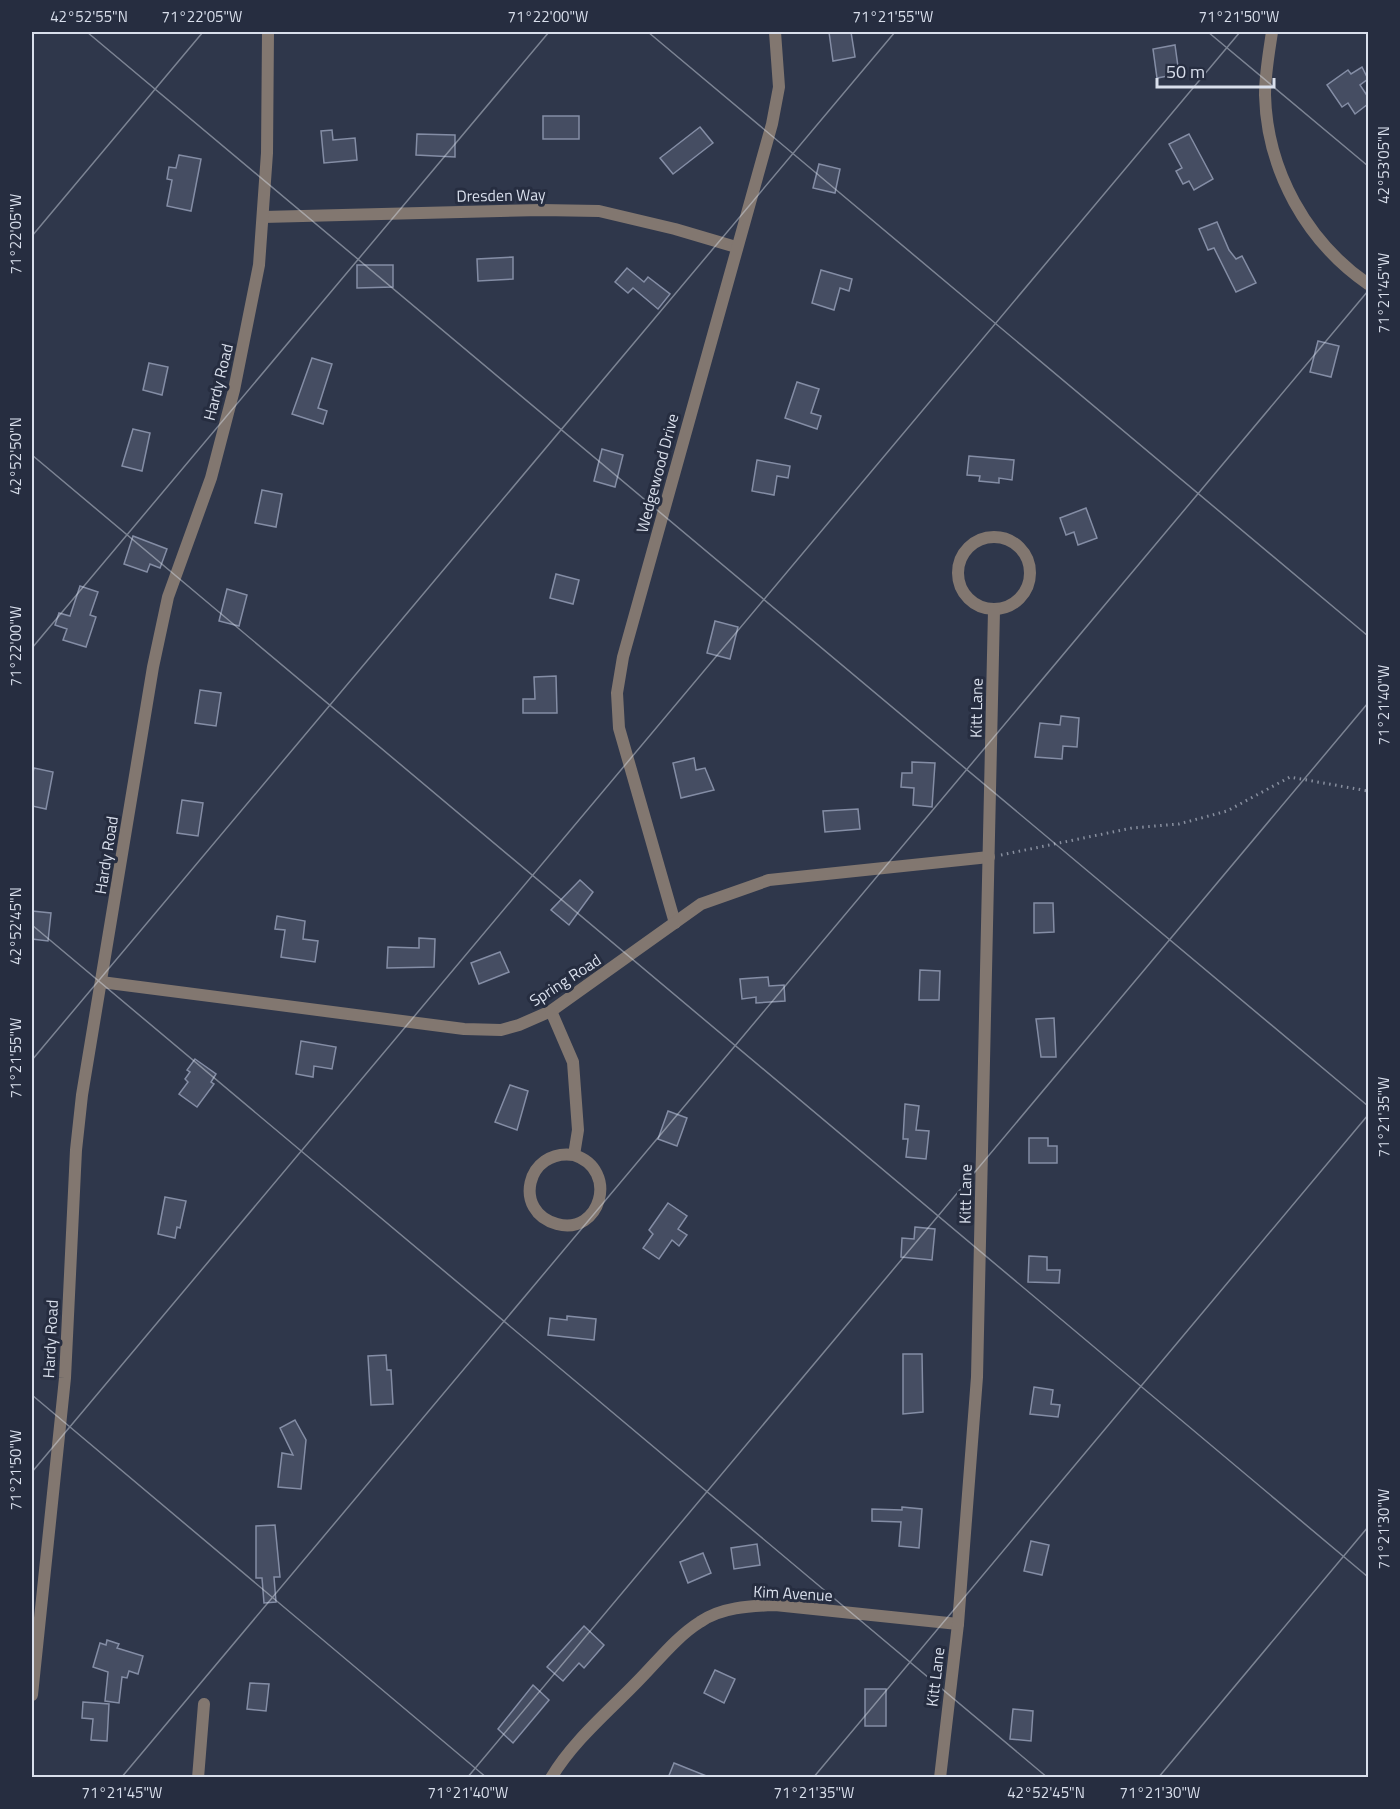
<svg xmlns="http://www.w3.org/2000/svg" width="1400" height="1809" viewBox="0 0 1400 1809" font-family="'Titillium Web',sans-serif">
<rect width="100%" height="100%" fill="#2f374b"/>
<g fill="#454d62" stroke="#848da5" stroke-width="1.5">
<polygon points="829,32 851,32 855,57 833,61"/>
<polygon points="1175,45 1179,74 1157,78 1153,49"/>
<polygon points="1362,67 1368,79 1360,85 1368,97 1368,104 1355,114 1348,103 1342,107 1327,85 1348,70 1351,74"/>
<rect x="543" y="116" width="36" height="23"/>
<polygon points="700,127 713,143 673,174 660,158"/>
<polygon points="332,130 333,140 355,138 357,160 324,163 321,131"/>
<polygon points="417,134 455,135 455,157 416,155"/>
<polygon points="1189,134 1213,179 1194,190 1189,181 1183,184 1176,171 1182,168 1169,144"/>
<polygon points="179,155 201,159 191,211 167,206 172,180 167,179 169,167 176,168"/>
<polygon points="819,164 840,169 835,193 813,188"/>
<polygon points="1217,222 1229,250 1236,259 1242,256 1256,283 1236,292 1214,248 1208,250 1199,229"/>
<polygon points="513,257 513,279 478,281 477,259"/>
<polygon points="357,265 393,265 393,287 357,288"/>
<polygon points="627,268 644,282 648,277 670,294 658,309 633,288 628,293 615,282"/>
<polygon points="821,270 852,279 849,291 840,288 834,310 812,303"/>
<polygon points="1318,341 1339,346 1331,377 1310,372"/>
<polygon points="312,358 332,364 318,408 327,411 323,424 292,414"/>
<polygon points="149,363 168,367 162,395 143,390"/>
<polygon points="797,382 819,389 811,413 821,416 817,429 785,418"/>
<polygon points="133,429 150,433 142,471 122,466"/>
<polygon points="602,449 623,455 615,487 594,481"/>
<polygon points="969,456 1014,460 1012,480 999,478 999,483 979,481 980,476 967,475"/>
<polygon points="757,460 790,466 788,478 777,476 774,495 752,491"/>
<polygon points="262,490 282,494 276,527 255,523"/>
<polygon points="1086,508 1097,538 1078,545 1074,532 1066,535 1060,518"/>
<polygon points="133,536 167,549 160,568 150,564 147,572 124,564"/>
<polygon points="556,574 579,580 573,604 550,598"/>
<polygon points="80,586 98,592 90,615 96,617 86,647 63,640 67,629 55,625 59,613 70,616"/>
<polygon points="227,589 247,595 239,626 219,621"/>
<polygon points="715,621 738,627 730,659 707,653"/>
<polygon points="556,676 557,713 523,713 523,699 535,699 534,677"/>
<polygon points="200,690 221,693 216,726 195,723"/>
<polygon points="1061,716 1079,718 1077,747 1063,746 1062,759 1035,757 1040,723 1060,725"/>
<polygon points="694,758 696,770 705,768 714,790 681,798 673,763"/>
<polygon points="912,762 935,763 932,807 913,805 914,788 901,787 902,773 912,773"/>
<polygon points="34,768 53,772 46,809 32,806 32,776"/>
<polygon points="182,800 203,803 198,836 177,833"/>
<polygon points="858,809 860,829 825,832 823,811"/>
<polygon points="580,880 593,892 569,925 551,910"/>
<polygon points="1034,903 1053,903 1054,932 1034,933"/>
<polygon points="32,911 51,913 48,941 32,939"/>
<polygon points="277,916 305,921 303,939 318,941 315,962 281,957 285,930 275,929"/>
<polygon points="419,938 435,939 434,967 387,968 388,947 419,948"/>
<polygon points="500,952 509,972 479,984 471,963"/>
<polygon points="920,970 940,971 939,1000 919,1000"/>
<polygon points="768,977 769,986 784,985 785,1001 756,1003 756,997 742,999 740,979"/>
<polygon points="1054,1018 1056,1057 1041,1057 1036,1019"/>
<polygon points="301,1041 336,1047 332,1069 314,1066 313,1077 296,1074"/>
<polygon points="195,1059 216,1074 211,1082 214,1084 197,1107 179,1094 188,1082 185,1079 190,1072 187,1070"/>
<polygon points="510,1085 528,1091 517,1130 495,1122"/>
<polygon points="905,1104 919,1106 916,1130 929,1131 926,1159 906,1157 908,1139 903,1139"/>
<polygon points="668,1111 687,1118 677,1146 658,1139"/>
<polygon points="1029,1138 1048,1138 1048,1146 1057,1146 1057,1163 1029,1163"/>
<polygon points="165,1197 186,1201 180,1228 177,1227 175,1238 158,1234"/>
<polygon points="668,1203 687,1216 678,1229 687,1235 679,1246 672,1240 659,1259 643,1248 653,1234 649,1230"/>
<polygon points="915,1227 935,1229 932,1260 901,1257 902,1238 914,1239"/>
<polygon points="1029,1256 1047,1257 1047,1270 1060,1270 1059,1283 1028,1282"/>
<polygon points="567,1316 596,1319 594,1340 548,1335 550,1318 567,1320"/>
<polygon points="903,1354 922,1354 923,1412 903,1414"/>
<polygon points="386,1355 387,1370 391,1370 393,1404 371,1405 368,1356"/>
<polygon points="1034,1387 1053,1390 1051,1404 1060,1405 1058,1417 1030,1414"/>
<polygon points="295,1420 306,1440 301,1489 278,1487 282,1453 293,1455 280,1428"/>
<polygon points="902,1507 922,1509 919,1548 899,1546 901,1522 872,1521 872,1509 902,1510"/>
<polygon points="275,1525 280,1577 274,1577 276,1602 264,1603 262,1578 256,1578 256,1526"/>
<polygon points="1031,1541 1049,1545 1042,1575 1024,1571"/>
<polygon points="757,1544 760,1565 734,1569 731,1548"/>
<polygon points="703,1553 711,1573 688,1583 680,1562"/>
<polygon points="584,1626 604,1645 584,1668 579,1663 563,1681 547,1667"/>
<polygon points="107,1640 119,1644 117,1648 143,1656 138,1674 129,1671 127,1678 122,1677 119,1703 105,1701 108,1672 93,1667 100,1643 106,1645"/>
<polygon points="715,1670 735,1679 724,1703 704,1693"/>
<polygon points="250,1683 269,1684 266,1711 247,1709"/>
<polygon points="533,1685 549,1700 513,1743 498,1729"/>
<rect x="865" y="1689" width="21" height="37"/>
<polygon points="83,1702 109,1704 107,1741 91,1740 93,1719 82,1718"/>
<polygon points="1013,1709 1033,1711 1031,1741 1010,1739"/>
<polygon points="674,1763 709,1777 709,1778 668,1778"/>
</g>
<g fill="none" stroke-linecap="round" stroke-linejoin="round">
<polyline stroke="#888f9f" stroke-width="3" stroke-dasharray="1.5 4.5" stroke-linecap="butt" points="1001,855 1132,828 1179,824 1227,811 1290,777 1368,791"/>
<g stroke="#827770" stroke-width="12">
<path d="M1272 32C1269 52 1265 74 1265 95 1267 171 1307 242 1368 284"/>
<polyline points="263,217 541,210 599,211 675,229 736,247"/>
<circle cx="994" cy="573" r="36"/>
<polyline points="675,923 619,728 617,693 623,657 772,124 779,87 775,32"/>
<polyline points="101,982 464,1029 501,1030 519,1025 551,1011 701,904 769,880 989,857"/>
<path d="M551 1011 573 1062 578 1130 574 1155C620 1170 600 1236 557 1224 512 1212 526 1148 574 1155"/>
<polyline points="198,1778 204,1704"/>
<path d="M551 1778C573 1741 608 1712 637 1682 657 1662 676 1637 700 1622 721 1607 750 1606 775 1605L958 1624"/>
<polyline points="940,1778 958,1624 977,1377 994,610"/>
</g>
<polyline stroke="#827770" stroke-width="12" points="32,1695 65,1378 76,1150 82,1095 153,667 168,597 211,478 234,390 259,265 267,153 268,32"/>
</g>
<path fill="none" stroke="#d9dfec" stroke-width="1.5" stroke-opacity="0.45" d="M87 32 1368 1106M648 32 1368 636M1208 32 1368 166M32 236 203 32M32 455 1368 1577M32 648 549 32M32 925 1048 1778M32 1060 895 32M32 1395 487 1778M32 1472 1240 32M121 1778 1368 291M467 1778 1368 703M813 1778 1368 1115M1158 1778 1368 1527"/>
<g text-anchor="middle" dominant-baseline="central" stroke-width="6" stroke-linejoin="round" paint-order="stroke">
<g font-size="16" fill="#d9dfec" stroke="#262d40">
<text transform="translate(501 195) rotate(-1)">Dresden Way</text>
<text transform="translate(218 382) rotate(-76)">Hardy Road</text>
<text transform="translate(657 473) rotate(-75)">Wedgewood Drive</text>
<text transform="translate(976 708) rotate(-89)">Kitt Lane</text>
<text transform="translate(106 855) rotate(-81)">Hardy Road</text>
<text transform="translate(565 980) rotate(-33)">Spring Road</text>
<text transform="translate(965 1194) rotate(-89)">Kitt Lane</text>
<text transform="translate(50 1339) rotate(-87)">Hardy Road</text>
<text transform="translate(793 1593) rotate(3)">Kim Avenue</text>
<text transform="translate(935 1677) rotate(-83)">Kitt Lane</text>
</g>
</g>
<rect width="1400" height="1809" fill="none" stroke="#262d40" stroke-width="66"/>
<path d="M1157 78v9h117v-9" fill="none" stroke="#d9dfec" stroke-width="3"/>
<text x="1166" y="78" font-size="18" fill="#d9dfec" stroke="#262d40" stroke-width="4.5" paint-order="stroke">50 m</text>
<rect x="33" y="33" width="1334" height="1743" fill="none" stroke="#d9dfec" stroke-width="2"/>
<g font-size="15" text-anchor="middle" fill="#d9dfec">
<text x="89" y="22">42°52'55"N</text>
<text x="202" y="22">71°22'05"W</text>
<text x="548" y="22">71°22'00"W</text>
<text x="893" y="22">71°21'55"W</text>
<text x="1239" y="22">71°21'50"W</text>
<text transform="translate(1384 165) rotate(-90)" y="5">42°53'05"N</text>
<text transform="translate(16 234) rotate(-90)" y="5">71°22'05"W</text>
<text transform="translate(1384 293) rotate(-90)" y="5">71°21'45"W</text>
<text transform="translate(16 456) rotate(-90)" y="5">42°52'50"N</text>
<text transform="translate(16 646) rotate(-90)" y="5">71°22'00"W</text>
<text transform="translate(1384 705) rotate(-90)" y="5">71°21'40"W</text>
<text transform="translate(16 926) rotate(-90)" y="5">42°52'45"N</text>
<text transform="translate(16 1058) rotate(-90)" y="5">71°21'55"W</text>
<text transform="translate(1384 1117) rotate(-90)" y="5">71°21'35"W</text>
<text transform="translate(16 1470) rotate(-90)" y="5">71°21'50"W</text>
<text transform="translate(1384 1529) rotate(-90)" y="5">71°21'30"W</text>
<text x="122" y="1798">71°21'45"W</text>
<text x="468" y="1798">71°21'40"W</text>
<text x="814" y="1798">71°21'35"W</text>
<text x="1046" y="1798">42°52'45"N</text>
<text x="1160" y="1798">71°21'30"W</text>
</g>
</svg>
